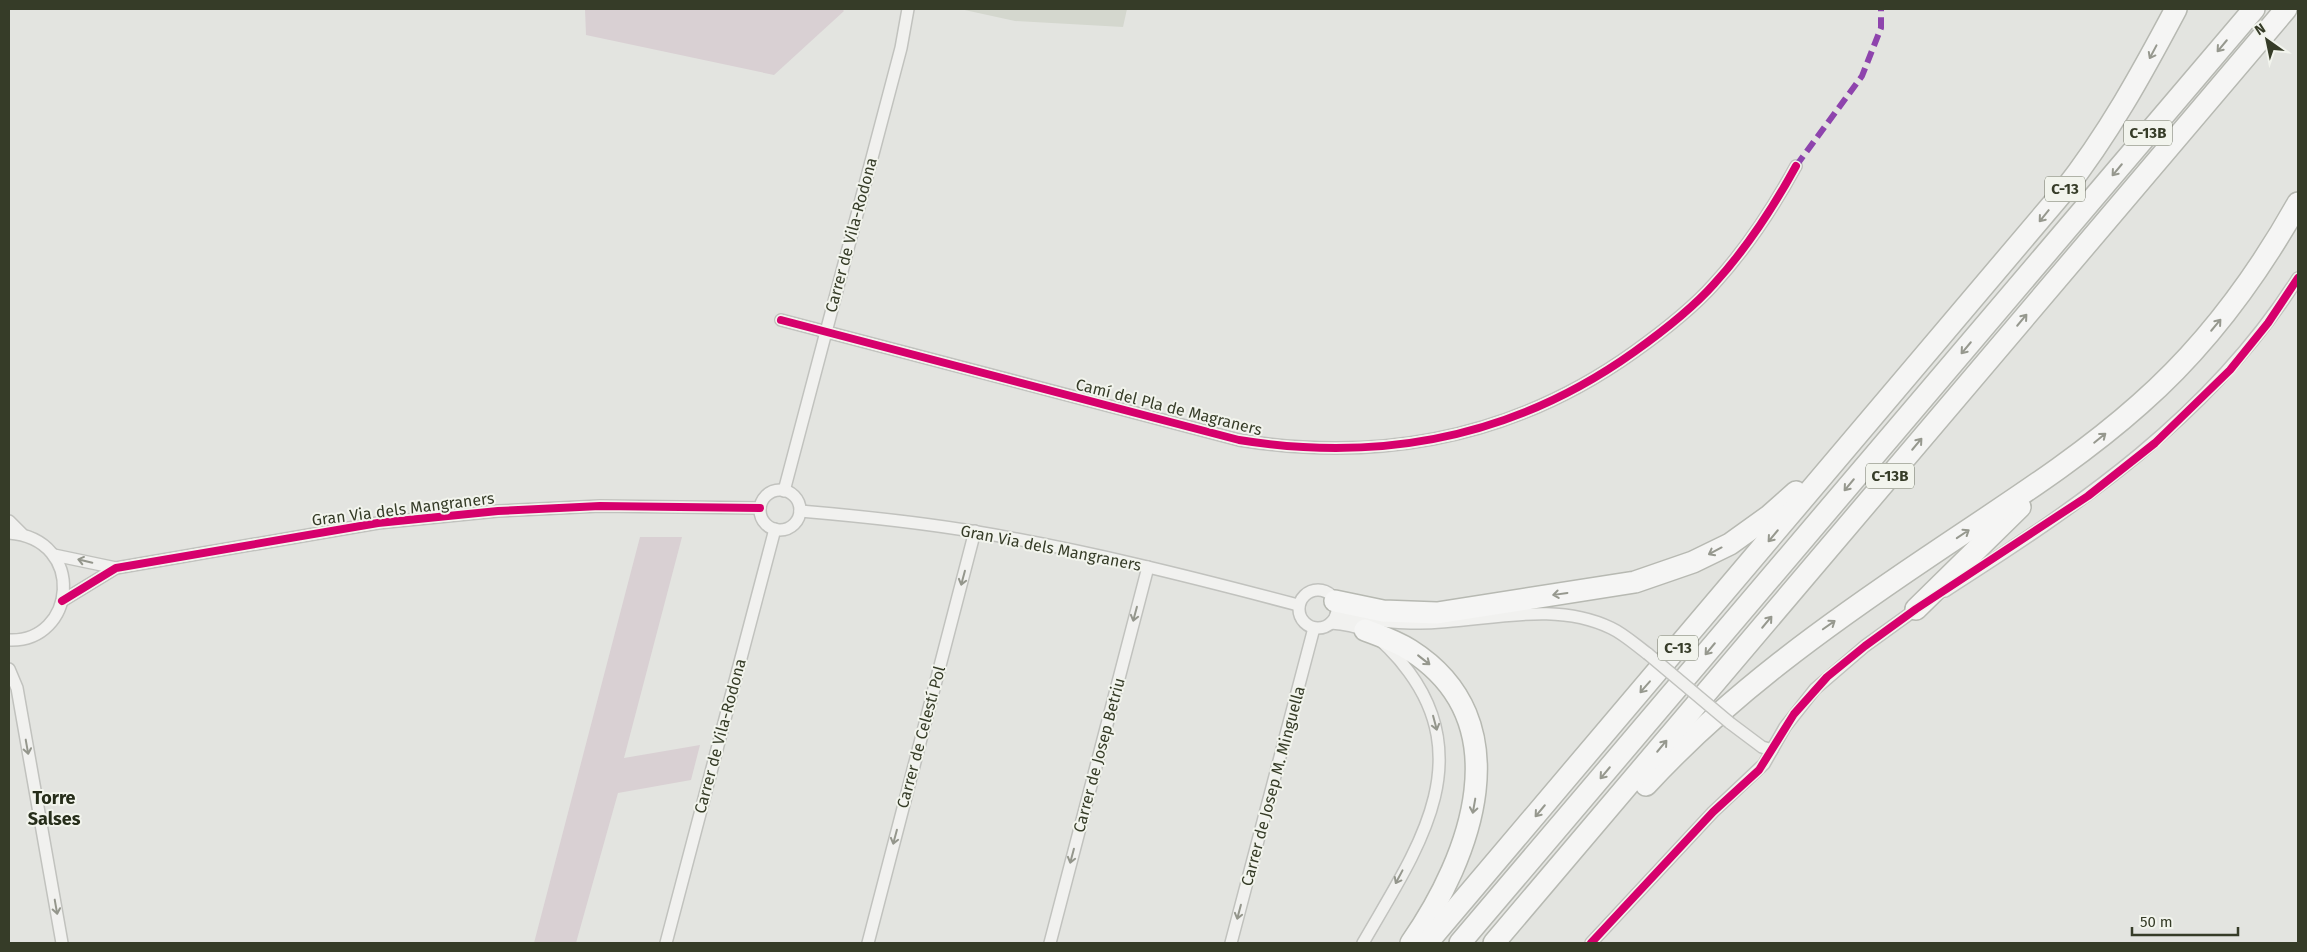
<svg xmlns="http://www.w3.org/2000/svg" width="2307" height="952" viewBox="0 0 2307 952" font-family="'Fira Sans',sans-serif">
<rect width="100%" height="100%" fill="#e3e4e0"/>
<polygon fill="#d4d7ce" points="960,9 1127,9 1123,27 1015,21"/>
<g fill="#d9d0d3">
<polygon points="585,9 842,9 844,11 774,75 586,35"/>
<polygon points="640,537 682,537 624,758 700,745 691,780 618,793 576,943 534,943"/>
</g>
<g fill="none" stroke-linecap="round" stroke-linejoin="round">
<defs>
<g id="street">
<path d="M781 320 1239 440C1382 463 1515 437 1634 352 1662 332 1691 310 1714 284 1747 248 1773 208 1796 166"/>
<circle cx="780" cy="510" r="20"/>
<polyline points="784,491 901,48 908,9"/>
<path d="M800 511C859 516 918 522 977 532 1085 550 1192 577 1298 605"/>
<polyline points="9,521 22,534"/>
<path d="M9 533C87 539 76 643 9 640"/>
<polyline points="54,555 116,568"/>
<circle cx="1318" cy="609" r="19"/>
<path d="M1945 591C2081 504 2210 417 2298 278"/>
<polyline points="62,601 116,568 378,523 498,511 600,506 760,508"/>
<path d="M1336 615C1364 618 1392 624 1420 623 1483 623 1551 599 1611 628 1624 634 1637 646 1648 654"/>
<path d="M1331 623C1342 624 1355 626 1365 630 1380 637 1399 658 1409 672 1479 767 1412 857 1363 943"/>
<polyline points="9,669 17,688 62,943"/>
<polyline points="1730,723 1762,747 1772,750"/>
<polyline points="666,943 775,529"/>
<polyline points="868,943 975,531"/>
<polyline points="1050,943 1148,567"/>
<polyline points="1231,943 1314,628"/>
<polyline points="1591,943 1713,812 1764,764 1785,727 1815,689 1865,646 1919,607"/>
</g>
<g id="highway">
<polyline points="1335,601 1383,611 1437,613 1635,582 1693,562 1730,544 1769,516 1796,492"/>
<polyline points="1916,609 2020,507"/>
<path d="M1365 630C1381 636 1396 641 1410 650 1522 721 1471 857 1411 943"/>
<path d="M1646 785C1729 695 1827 625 1928 557 2000 508 2075 462 2140 404 2205 347 2256 278 2298 203"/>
<path d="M1427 943 2063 192C2108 135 2142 73 2176 9"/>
<polyline points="1460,943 2254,9"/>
<polyline points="1494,943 2286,9"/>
</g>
</defs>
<use href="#street" stroke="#c1c2be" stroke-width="14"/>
<use href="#highway" stroke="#b7b9b2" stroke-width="24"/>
<use href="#street" stroke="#f1f1ef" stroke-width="11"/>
<use href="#highway" stroke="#f5f5f4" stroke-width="21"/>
<defs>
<polyline id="street-bridge" points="1648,654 1730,723"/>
</defs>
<use href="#street-bridge" stroke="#c1c2be" stroke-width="14" stroke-linecap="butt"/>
<use href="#street-bridge" stroke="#f1f1ef" stroke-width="11"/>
<polyline stroke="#8e44ad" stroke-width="6" stroke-dasharray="12 6" stroke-linecap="butt" points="1796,166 1862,76 1881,28 1881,9"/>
<defs>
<g id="cycleway">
<path d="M781 320 1239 440C1382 463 1515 437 1634 352 1662 332 1691 310 1714 284 1747 248 1773 208 1796 166"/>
<polyline points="62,601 116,568 378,523 498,511 600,506 760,508"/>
<polyline points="1591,943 1713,812 1759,770 1794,714 1827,677 1865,646 1916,609 2088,496 2155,443 2230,370 2268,323 2298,278"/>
</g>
</defs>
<use href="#cycleway" stroke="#f2f4ed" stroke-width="11"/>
<use href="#cycleway" stroke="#d6006c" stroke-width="8"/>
</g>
<defs><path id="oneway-shaft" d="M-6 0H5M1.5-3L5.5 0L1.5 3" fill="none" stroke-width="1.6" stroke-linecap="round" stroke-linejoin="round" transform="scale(1.25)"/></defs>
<g stroke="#96988e">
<use href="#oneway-shaft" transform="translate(2222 46) rotate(130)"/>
<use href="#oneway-shaft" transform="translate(2153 52) rotate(118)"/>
<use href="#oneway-shaft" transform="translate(2117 170) rotate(130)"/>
<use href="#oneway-shaft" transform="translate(2044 216) rotate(129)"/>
<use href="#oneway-shaft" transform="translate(2022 320) rotate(-50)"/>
<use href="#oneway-shaft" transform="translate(2216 325) rotate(-50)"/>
<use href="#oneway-shaft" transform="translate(1966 348) rotate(130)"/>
<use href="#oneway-shaft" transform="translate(2100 438) rotate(-39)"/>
<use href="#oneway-shaft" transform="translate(1917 444) rotate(-50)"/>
<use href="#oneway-shaft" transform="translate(1849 485) rotate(130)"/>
<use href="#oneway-shaft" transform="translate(1963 534) rotate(-34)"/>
<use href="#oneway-shaft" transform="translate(1773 536) rotate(130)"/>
<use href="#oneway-shaft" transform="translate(1715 551) rotate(152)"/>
<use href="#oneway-shaft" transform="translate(1560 594) rotate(172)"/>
<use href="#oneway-shaft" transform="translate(1767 622) rotate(-50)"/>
<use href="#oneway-shaft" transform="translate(1829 625) rotate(-35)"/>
<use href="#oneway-shaft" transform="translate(1710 649) rotate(130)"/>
<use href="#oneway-shaft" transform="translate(1424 660) rotate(38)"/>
<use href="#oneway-shaft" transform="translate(1645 687) rotate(131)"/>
<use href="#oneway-shaft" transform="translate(1662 746) rotate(-50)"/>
<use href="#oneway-shaft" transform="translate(1605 773) rotate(130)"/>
<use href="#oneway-shaft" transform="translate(1474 806) rotate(100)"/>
<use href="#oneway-shaft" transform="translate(1540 811) rotate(130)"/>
</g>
<g stroke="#94968c">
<use href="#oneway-shaft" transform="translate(85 561) rotate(-167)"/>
<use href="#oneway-shaft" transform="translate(963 578) rotate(105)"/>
<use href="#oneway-shaft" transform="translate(1135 614) rotate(105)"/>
<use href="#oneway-shaft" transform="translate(1435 723) rotate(75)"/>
<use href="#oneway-shaft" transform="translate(27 747) rotate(80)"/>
<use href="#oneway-shaft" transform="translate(895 837) rotate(105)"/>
<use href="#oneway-shaft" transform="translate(1072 856) rotate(105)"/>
<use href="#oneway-shaft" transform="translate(1399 877) rotate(118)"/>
<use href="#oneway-shaft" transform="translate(56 907) rotate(80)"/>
<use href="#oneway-shaft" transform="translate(1239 912) rotate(105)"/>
</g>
<g text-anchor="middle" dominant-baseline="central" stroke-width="4" stroke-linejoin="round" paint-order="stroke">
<g fill="#f2f4ed" stroke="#6e7363" stroke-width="1">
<rect x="2124" y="120.5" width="48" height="25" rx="4"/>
<rect x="2045" y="176.5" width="40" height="25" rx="4"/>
<rect x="1866" y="463.5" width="48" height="25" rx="4"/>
<rect x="1658" y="635.5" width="40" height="25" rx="4"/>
</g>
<g font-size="15" font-weight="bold" fill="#363c28">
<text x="2148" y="133">C-13B</text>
<text x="2065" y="189">C-13</text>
<text x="1890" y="476">C-13B</text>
<text x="1678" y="648">C-13</text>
</g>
<g font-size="16" fill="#363c28" stroke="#f2f4ed">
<text transform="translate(851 235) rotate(-75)">Carrer de Vila-Rodona</text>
<text transform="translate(1169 407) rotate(14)">Camí del Pla de Magraners</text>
<text transform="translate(403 509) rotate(-7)">Gran Via dels Mangraners</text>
<text transform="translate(1051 548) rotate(11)">Gran Via dels Mangraners</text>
<text transform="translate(720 736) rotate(-75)">Carrer de Vila-Rodona</text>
<text transform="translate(921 737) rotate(-75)">Carrer de Celestí Pol</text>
<text transform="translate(1099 755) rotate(-75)">Carrer de Josep Betriu</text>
<text transform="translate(1273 786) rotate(-75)">Carrer de Josep M. Minguella</text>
</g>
<g font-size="18" font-weight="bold" fill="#262d1a" stroke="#f2f4ed">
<text x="54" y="798">Torre<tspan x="54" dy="21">Salses</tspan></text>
</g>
</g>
<rect width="2307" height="952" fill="none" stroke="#363c28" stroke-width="20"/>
<g transform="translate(2267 40) rotate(327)" stroke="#f2f4ed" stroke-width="4" paint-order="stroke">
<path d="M0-4L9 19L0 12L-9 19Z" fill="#363c28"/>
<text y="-8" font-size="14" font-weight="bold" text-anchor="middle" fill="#363c28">N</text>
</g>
<path d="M2132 927v8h106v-8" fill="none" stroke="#363c28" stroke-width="2.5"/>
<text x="2140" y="927" font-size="15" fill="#363c28" stroke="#f2f4ed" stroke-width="4" paint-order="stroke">50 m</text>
</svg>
